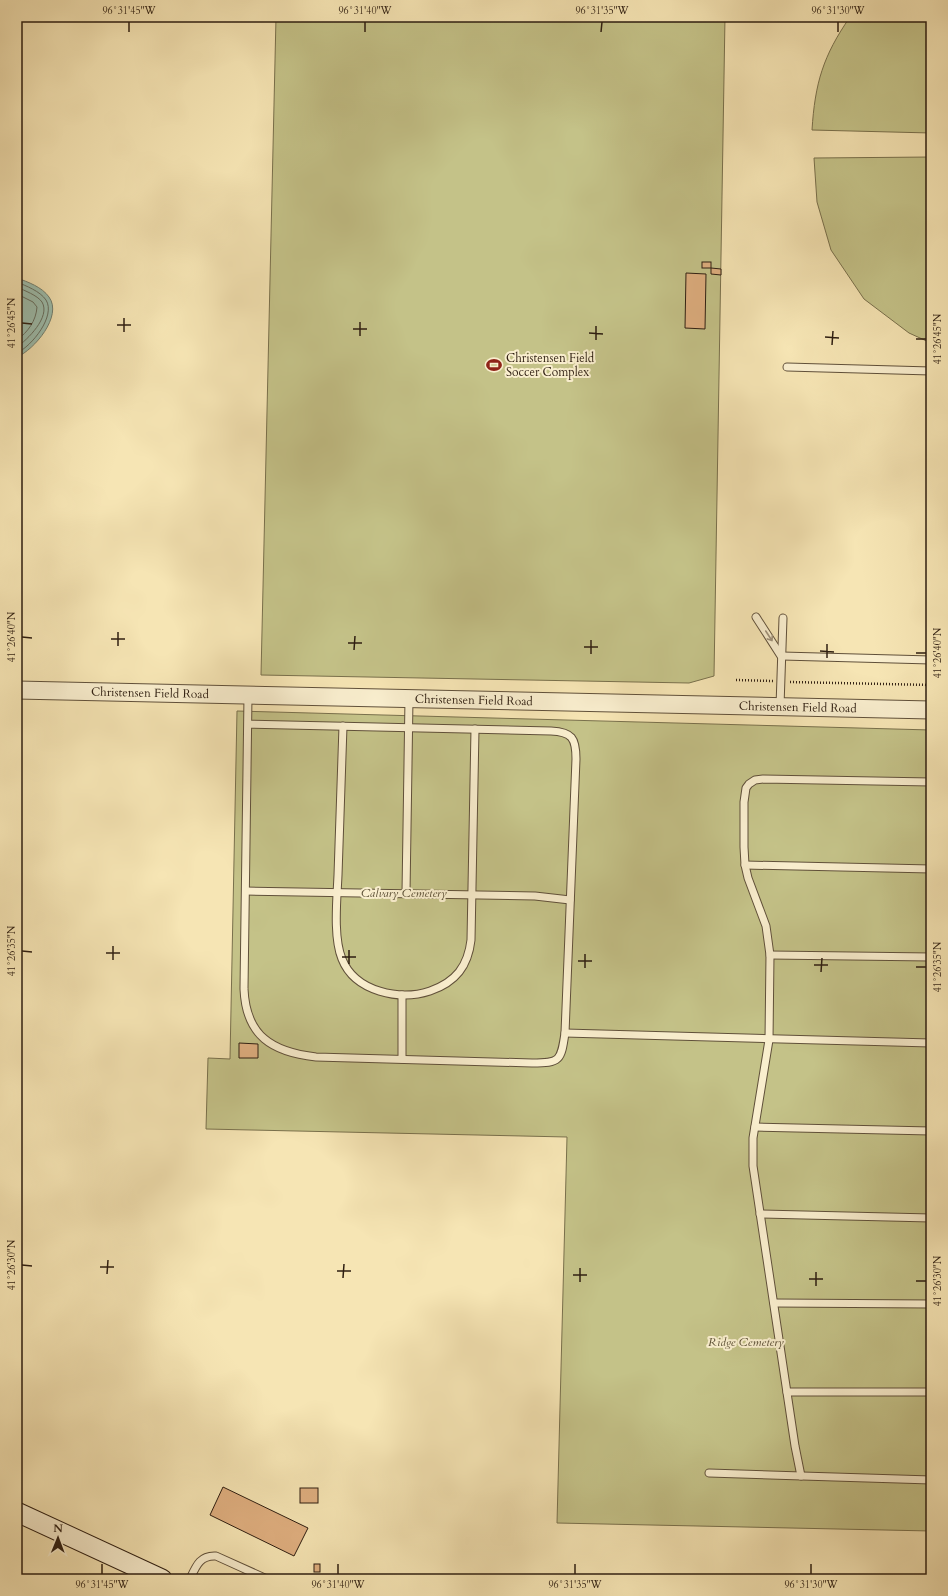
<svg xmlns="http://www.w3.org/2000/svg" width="948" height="1596" viewBox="0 0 948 1596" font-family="Cardo,serif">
<rect width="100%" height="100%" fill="#f6e5b4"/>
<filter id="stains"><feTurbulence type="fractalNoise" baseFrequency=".005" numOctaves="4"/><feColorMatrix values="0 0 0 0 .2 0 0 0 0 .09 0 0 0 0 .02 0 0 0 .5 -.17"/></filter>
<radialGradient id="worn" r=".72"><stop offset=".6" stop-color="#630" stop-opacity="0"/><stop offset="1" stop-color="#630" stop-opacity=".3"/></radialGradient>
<g fill="#c4c288" stroke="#79704c">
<polygon points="276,17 725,17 714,676 689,683 261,675"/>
<path d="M850 17H931V133L812 130C815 83 823 56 850 17Z"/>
<polygon points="931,157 931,343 909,333 864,299 831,250 817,202 814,158"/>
<polygon points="237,711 931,730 931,1531 557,1523 567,1137 206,1129 208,1058 230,1059"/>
</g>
<path fill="#9dbfaf" stroke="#717f70" d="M17 278C28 282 42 287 49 297 63 316 34 350 17 357Z"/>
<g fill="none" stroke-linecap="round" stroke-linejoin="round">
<g stroke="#666e60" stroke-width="1">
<path d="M17 282C26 286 40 291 46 300 56 316 32 346 17 353"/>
<path d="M17 287C25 291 37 295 42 302 51 317 27 340 17 347"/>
<path d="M17 294 33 302 37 307C36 321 28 332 17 340"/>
</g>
</g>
<g fill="#dfaf80" stroke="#2e1e11">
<rect x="702" y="262" width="9" height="6"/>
<polygon points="711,268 721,269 721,275 711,274"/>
<polygon points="686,273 706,274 705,329 685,328"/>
<polygon points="239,1043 258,1044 258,1058 239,1058"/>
<polygon points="223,1487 308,1528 294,1556 210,1515"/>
<rect x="300" y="1488" width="18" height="15"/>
<rect x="314" y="1564" width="6" height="8"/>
</g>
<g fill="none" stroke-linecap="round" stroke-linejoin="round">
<defs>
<g id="service">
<polyline points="787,367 931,371"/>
<polyline points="756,617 781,656"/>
<polyline points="782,656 931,660"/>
<polyline points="780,706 783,618"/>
<path d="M248 724 551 731C572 732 576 738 576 759L565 1033C561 1061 560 1063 532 1063L316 1057C272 1052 246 1036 244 989L248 696"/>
<path d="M343 726C341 776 340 825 338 875 337 899 333 937 342 959 355 992 400 1001 430 991 456 982 468 966 471 940L475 729"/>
<polyline points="745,865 931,869"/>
<polyline points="246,891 535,896 570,900"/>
<polyline points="406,893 409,699"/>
<polyline points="770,955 931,957"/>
<polyline points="565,1033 931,1043"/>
<polyline points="402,1059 402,995"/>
<polyline points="755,1127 931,1131"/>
<polyline points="760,1214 931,1218"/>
<polyline points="774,1303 931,1304"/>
<polyline points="787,1392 931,1392"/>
<polyline points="709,1473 931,1480"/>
<polyline points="801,1476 795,1446 753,1166 753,1138 769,1040 770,955 766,926 748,878 745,865 744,847 744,802 746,788 749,784 755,780 763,779 931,782"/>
<path d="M190 1579C196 1566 200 1555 216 1556L267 1579"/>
</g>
<g id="tertiary">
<path id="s1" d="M17 690 931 710"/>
</g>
<polyline id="secondary" points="17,1512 162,1579"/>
</defs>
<use href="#service" stroke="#60503a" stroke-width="9"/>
<use href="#tertiary" stroke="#60503a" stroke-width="19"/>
<use href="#secondary" stroke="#2e1e11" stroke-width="21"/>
<g stroke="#2e1e11" stroke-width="2.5" stroke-dasharray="1 2" stroke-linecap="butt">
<polyline points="736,680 773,681"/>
<polyline points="790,682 931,685"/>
</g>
<use href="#service" stroke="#f9eece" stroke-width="7"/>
<use href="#tertiary" stroke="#f9eece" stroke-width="17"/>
<use href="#secondary" stroke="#f9eece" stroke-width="19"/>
</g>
<defs><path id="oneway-shaft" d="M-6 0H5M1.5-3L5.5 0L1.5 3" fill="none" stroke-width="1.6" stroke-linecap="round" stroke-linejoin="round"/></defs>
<use stroke="#9e9079" href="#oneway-shaft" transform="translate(769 636) rotate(57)"/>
<path fill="none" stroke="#2e1e11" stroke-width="1.5" d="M129 32V22M365 32V22M601 32 602 22M838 32V22M22 323 32 324M117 325H131M353 329H367M124 332V318M589 333 603 334M360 336V322M825 337 839 338M916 339H926M596 340V326M832 345 833 331M22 637 32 638M111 639H125M348 643H362M118 646V632M584 647H598M354 650 355 636M820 651 834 652M916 653H926M591 654V640M827 658V644M22 951 32 952M106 953H120M342 957H356M113 960V946M578 961H592M349 964V950M814 965H828M916 967H926M585 968V954M821 972 822 958M22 1265 32 1266M100 1267H114M337 1271H351M107 1274 108 1260M573 1275H587M343 1278 344 1264M809 1279H823M916 1281H926M580 1282V1268M816 1286V1272M102 1574V1564M338 1574V1564M575 1574V1564M811 1574V1564"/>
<defs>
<symbol id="stadium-bare" viewBox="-9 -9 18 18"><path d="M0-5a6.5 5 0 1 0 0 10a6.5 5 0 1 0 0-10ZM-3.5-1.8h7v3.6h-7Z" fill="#8f2418" stroke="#f9eece" stroke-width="2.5" paint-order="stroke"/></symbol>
</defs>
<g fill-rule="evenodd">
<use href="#stadium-bare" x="483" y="354" width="22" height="22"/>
</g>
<g text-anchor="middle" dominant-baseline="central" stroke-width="4" stroke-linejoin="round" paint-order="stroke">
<g font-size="12" fill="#2e1e11" stroke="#f9eece" text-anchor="start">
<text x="506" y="358">Christensen Field<tspan x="506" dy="14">Soccer Complex</tspan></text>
</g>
<g font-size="12" fill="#2e1e11" stroke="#f9eece">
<text stroke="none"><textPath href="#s1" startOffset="133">Christensen Field Road</textPath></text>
<text stroke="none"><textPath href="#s1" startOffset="457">Christensen Field Road</textPath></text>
<text stroke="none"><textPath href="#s1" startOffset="781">Christensen Field Road</textPath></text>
</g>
<g font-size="12" font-style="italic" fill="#5b4f35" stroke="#f9eece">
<text x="404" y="893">Calvary Cemetery</text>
<text x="746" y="1342">Ridge Cemetery</text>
</g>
</g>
<rect width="948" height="1596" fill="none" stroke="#f6e5b4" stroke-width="44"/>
<g transform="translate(58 1538) rotate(1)" stroke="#f9eece" stroke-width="3" paint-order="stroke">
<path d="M0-3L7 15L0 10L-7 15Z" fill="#2e1e11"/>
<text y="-6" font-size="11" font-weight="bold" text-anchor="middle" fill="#2e1e11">N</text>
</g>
<rect x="22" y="22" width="904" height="1552" fill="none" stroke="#2e1e11" stroke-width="1.5"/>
<g font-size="10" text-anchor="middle" fill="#2e1e11">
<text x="129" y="14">96°31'45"W</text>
<text x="365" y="14">96°31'40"W</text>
<text x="602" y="14">96°31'35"W</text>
<text x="838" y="14">96°31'30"W</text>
<text transform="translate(11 323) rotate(-90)" y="4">41°26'45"N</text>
<text transform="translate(937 339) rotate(-90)" y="4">41°26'45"N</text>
<text transform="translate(11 637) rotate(-90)" y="4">41°26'40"N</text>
<text transform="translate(937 653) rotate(-90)" y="4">41°26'40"N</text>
<text transform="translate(11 951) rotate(-90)" y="4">41°26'35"N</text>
<text transform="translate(937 967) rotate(-90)" y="4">41°26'35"N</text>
<text transform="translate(11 1265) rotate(-90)" y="4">41°26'30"N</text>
<text transform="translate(937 1281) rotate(-90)" y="4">41°26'30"N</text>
<text x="102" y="1588">96°31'45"W</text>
<text x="338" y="1588">96°31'40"W</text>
<text x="575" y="1588">96°31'35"W</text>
<text x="811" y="1588">96°31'30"W</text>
</g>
<rect width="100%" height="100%" filter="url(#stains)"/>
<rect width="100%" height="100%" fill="url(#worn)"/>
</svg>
